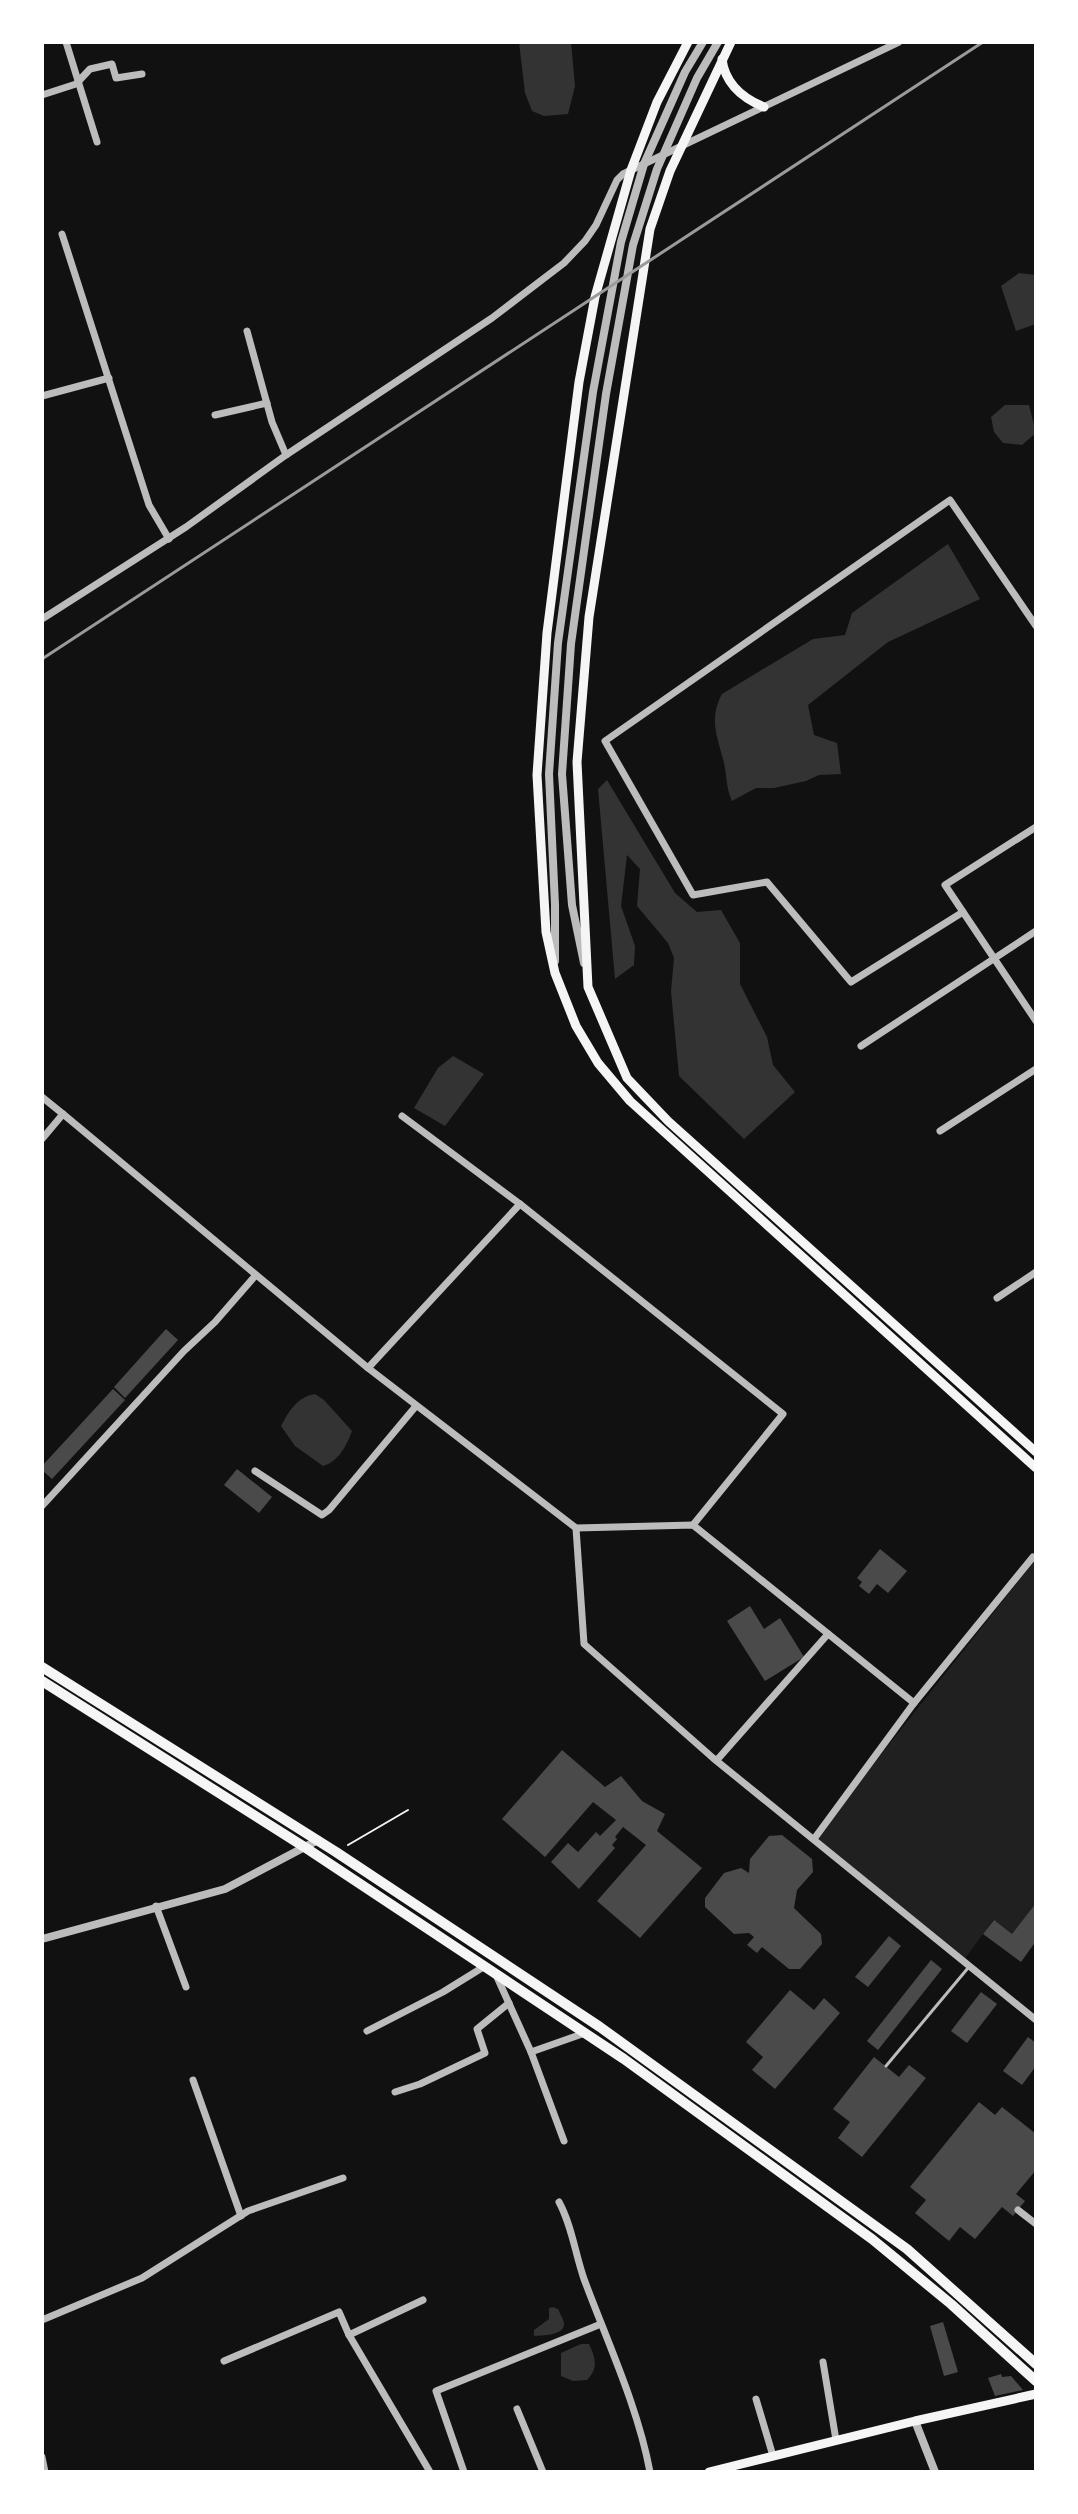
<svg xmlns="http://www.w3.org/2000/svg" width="1078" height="2514" viewBox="0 0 1078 2514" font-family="Arial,sans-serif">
<rect width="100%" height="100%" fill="#111"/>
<polygon fill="#202020" points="1036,1559 1036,1903 1012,1934 993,1920 964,1960 814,1839"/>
<g fill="#333">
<polygon points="519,42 571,42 575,86 568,114 544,116 532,111 525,93"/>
<polygon points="1019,273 1036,275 1036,324 1016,331 1001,286"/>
<polygon points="1005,405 1029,405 1036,433 1022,445 1003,443 994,432 991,417"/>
<path d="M948 544 980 599 888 642 808 705 814 735 837 743 841 774 819 775 806 781 774 788H756L732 801C726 788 727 777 724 763 718 738 708 720 722 694L813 639 845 635 852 613Z"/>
<polygon points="607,780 675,893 697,912 721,910 740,943 740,984 767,1037 773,1065 795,1092 744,1139 679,1076 671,991 674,958 668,943 637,906 640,869 627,855 621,906 635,946 634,965 615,979 598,789"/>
<polygon points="453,1056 484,1074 445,1126 414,1108 438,1068"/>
<path d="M315 1394 324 1400 352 1431C347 1445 338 1462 323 1466L295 1446 281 1426C289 1411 297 1397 315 1394Z"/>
<path d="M553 2307 558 2309C560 2314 563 2318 564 2323 565 2336 543 2335 534 2336V2330L549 2319V2308Z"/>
<path d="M581 2344H589C595 2357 599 2368 587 2380L573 2381 561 2376V2353Z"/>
</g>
<g fill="#4a4a4a">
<polygon points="166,1329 178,1340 125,1398 114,1387"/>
<polygon points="113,1389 125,1400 52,1479 42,1470 42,1466"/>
<polygon points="237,1469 272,1497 259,1513 224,1485"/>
<polygon points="880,1549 907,1571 888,1593 877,1584 869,1594 859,1586 862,1582 857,1578"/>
<polygon points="750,1606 764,1629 780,1618 804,1657 765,1681 727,1621"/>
<polygon points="562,1750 605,1787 621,1776 642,1801 665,1814 657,1831 702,1868 640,1938 597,1901 646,1845 623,1827 615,1837 617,1839 612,1845 615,1848 579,1889 551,1862 568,1843 578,1852 596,1832 600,1836 616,1820 593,1802 545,1857 502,1819"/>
<polygon points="782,1835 812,1859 813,1872 797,1890 794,1908 821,1934 822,1944 800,1969 789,1969 762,1947 757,1953 747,1945 754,1937 749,1933 734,1934 705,1907 705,1898 724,1873 741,1868 749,1873 750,1859 769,1836"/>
<polygon points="1036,1903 1036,1941 1021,1962 983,1934 994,1920 1012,1934"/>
<polygon points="889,1936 901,1946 868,1987 855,1977"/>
<polygon points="931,1960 942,1969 878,2050 867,2041"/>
<polygon points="790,1990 814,2010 824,1998 840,2013 775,2089 752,2070 763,2057 746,2042"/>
<polygon points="981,1992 997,2004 967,2043 951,2031"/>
<polygon points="1028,2037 1036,2043 1036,2066 1022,2085 1003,2071"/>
<polygon points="874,2057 899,2077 909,2065 926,2078 862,2157 838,2138 850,2122 833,2109"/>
<polygon points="979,2102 995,2115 1002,2107 1036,2134 1036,2170 1016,2194 1025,2201 1013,2216 1002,2207 975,2239 960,2227 949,2241 915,2213 926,2200 910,2187"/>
<polygon points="943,2322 958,2372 944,2376 930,2326"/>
<polygon points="1001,2374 1002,2377 1011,2376 1023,2390 995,2396 988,2378"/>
</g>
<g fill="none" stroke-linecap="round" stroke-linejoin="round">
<polyline stroke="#f5f5f5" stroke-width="2" points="348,1845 408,1810"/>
<polyline stroke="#bcbcbc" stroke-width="3" points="886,2066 968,1968"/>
<g stroke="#bcbcbc" stroke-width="7">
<polyline points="66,42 97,142"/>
<polyline points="42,95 76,84 90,69 112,64 116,78 142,74"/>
<polyline points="62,234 149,505 169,539"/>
<polyline points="247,331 272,422 286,455"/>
<polyline points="42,396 109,378"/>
<polyline points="215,415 267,403"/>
<polyline points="42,619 186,527 286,455 492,318 564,263 585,241 596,225 617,180 623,174 899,42"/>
<polyline points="1036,827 945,885 1036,1021"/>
<polyline points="963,912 851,982 767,882 693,895 605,741 950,500 1036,626"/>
<polyline points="861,1046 1036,931"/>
<polyline points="42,1097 63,1114 42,1139"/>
<polyline points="63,1114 368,1368 576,1528 693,1525 914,1703"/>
<polyline points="402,1116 520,1204 783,1414 693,1525"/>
<polyline points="940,1131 1036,1069"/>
<polyline points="997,1298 1036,1272"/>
<polyline points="368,1368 520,1204"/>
<polyline points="255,1471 322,1515 329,1510 416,1406"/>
<polyline points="42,1506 184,1351 215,1322 255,1276"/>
<polyline points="576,1528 584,1644 713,1758 1036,2020"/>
<polyline points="717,1760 828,1634"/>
<polyline points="814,1839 914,1703 1033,1557"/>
<polyline points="156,1906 186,1987"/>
<polyline points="497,1977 531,2052 564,2141"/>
<polyline points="367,2031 443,1992 485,1966"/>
<polyline points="531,2052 585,2033"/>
<polyline points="193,2080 241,2216"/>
<polyline points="395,2092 420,2084 485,2053 477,2029 509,2003"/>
<path d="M559 2202C572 2226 575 2253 584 2279 607 2341 638 2407 650 2472"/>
<polyline points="1018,2210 1036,2224"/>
<polyline points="42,2320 142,2278 248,2211 343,2178"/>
<polyline points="349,2335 423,2300"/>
<polyline points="224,2361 339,2312 349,2335 430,2472"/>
<polyline points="823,2362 836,2440"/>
<polyline points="756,2399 773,2456"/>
<polyline points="517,2409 543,2472"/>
<polyline points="42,2457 45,2472"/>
<polyline points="464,2472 436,2391 601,2324"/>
</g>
<g stroke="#bcbcbc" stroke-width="8">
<polyline points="555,961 555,905 549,774 558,643 593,392 621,242 644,164 685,72 703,42"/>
<polyline points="584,963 572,905 562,774 571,644 606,394 633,245 657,169 697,78 718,42"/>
<polyline points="42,1939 225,1889 318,1840"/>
<polyline points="915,2421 935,2472"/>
</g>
<g stroke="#f5f5f5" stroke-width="9">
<polyline points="688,42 657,102 631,170 595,297 579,382 547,633 537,775 546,932 555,973 576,1026 598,1063 630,1101 1036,1468"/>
<polyline points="731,42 670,171 650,229 589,617 577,762 588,987 627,1078 668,1121 1036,1452"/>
<path d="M722 59C725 84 742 98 764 107"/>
<polyline points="709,2472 915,2421 1036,2394"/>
</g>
<g stroke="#f5f5f5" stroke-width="10">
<polyline points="42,1667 336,1852 600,2027 907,2249 1036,2364"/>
<polyline points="42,1681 306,1848 624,2059 872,2239 951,2304 1036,2381"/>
</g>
<polyline stroke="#9a9a9a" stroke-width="3" points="42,659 983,42"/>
</g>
<rect width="1078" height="2514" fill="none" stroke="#ffffff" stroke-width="88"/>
</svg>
